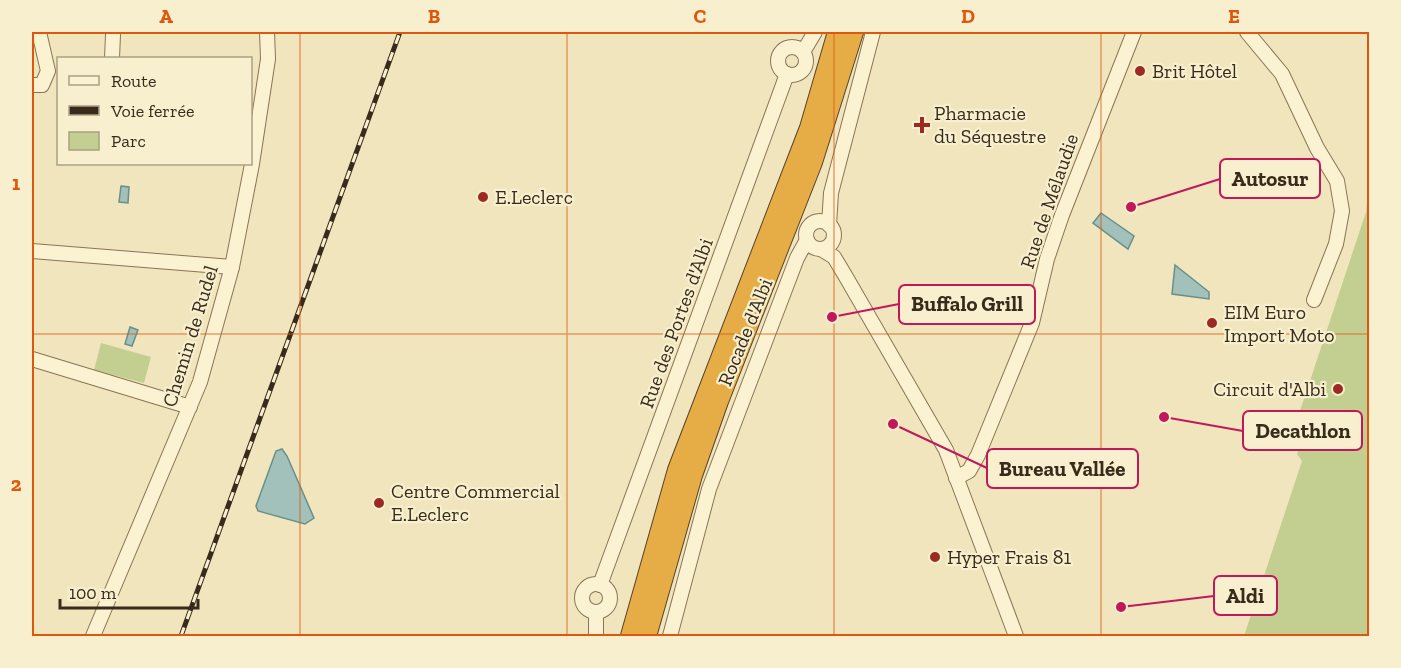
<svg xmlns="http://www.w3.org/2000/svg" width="1401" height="668" viewBox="0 0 1401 668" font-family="'Zilla Slab',serif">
<rect width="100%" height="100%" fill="#f0e5bd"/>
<g fill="#c3cf91">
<polygon points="1369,183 1369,636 1244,636 1302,461 1297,454 1303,436 1300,411 1366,212"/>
<polygon points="101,343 151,357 144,383 94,370"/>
</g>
<g fill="#a1c1ba" stroke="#689089" stroke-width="1.5">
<polygon points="121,186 129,187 128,203 119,202"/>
<polygon points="1101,213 1134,236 1128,249 1093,223"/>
<polygon points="1175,265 1209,292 1209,299 1172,294"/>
<polygon points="130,327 138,330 132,346 125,344"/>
<polygon points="282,449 287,456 314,518 305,524 258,511 256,506 276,451"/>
</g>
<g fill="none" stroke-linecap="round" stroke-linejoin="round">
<defs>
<g id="minor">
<polyline points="1247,32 1282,74 1317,148 1337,181 1342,211 1336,244 1314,300"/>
<circle cx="792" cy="61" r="14"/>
<polyline points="803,52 815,32"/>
<polyline points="112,58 113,35"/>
<polyline points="32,85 42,85 48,71 39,32"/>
<circle cx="820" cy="235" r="14"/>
<polyline points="829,225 831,193 873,32"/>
<polyline points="821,249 834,257 846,277 946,450 1016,636"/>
<polyline points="32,251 232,267"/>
<polyline points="32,359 190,407"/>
<polyline points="956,478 969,471 978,455 1032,323 1047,259 1062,215 1134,32"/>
<circle cx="596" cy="598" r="14"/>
<polyline points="600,585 787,74"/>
<polyline points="93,636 200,382 232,267 252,164 268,59 267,32"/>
<polyline points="596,636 596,613"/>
<polyline points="670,636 709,489 797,258 807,240"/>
</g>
<g id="highway">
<polyline points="631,636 678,470 810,128 838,32"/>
<polyline points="646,636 692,475 718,401 812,162 853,32"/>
</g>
</defs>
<use href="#minor" stroke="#897555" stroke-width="16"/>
<use href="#highway" stroke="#57422a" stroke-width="22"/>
<use href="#minor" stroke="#fbf2d1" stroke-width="14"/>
<use href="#highway" stroke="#e6ad47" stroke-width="20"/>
<defs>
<polyline id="rail" points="181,636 400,32"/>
</defs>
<use href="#rail" stroke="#382b1b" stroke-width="5"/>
<use href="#rail" stroke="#f7efcd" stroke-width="3" stroke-dasharray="9" stroke-linecap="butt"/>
</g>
<path fill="none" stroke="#df570d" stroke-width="1.5" stroke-opacity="0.55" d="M300 32V636M567 32V636M834 32V636M1101 32V636M32 334H1370"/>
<g fill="#9c2a22" stroke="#f7efcd" stroke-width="2">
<circle cx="1140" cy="71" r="6"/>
<path d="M919 116h6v6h6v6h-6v6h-6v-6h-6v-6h6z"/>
<circle cx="483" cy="197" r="6"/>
<circle cx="1212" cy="323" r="6"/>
<circle cx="1338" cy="389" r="6"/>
<circle cx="379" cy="503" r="6"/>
<circle cx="935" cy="557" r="6"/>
</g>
<g text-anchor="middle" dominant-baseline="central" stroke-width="4.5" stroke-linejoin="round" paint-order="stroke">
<g font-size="20" fill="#382b1b" stroke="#f7efcd" text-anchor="start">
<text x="1152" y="71">Brit Hôtel</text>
<text x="934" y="113">Pharmacie<tspan x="934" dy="23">du Séquestre</tspan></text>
<text x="495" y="197">E.Leclerc</text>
<text x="1224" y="312">EIM Euro<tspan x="1224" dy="23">Import Moto</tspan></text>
<text x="1326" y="389" text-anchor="end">Circuit d'Albi</text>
<text x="391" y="491">Centre Commercial<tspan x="391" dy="23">E.Leclerc</tspan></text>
<text x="947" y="557">Hyper Frais 81</text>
</g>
<g font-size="20" fill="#382b1b" stroke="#f7efcd">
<text transform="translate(1049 201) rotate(-71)">Rue de Mélaudie</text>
<text transform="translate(676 323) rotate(-70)">Rue des Portes d'Albi</text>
<text transform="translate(745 332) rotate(-68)">Rocade d'Albi</text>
<text transform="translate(190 336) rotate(-73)">Chemin de Rudel</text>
</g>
</g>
<path fill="none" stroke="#c2185b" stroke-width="2" d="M1131 207L1220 179M832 317L899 304M1164 417L1243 431M893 424L987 468M1121 607L1214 596"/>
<g fill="#c2185b" stroke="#f7efcd" stroke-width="2">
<circle cx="1131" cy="207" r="6"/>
<circle cx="832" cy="317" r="6"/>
<circle cx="1164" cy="417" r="6"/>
<circle cx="893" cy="424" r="6"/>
<circle cx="1121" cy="607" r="6"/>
</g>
<g fill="#f7efcd" stroke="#c2185b" stroke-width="2">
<rect x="1220" y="159" width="100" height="39" rx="6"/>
<rect x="899" y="285" width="136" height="39" rx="6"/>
<rect x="1243" y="411" width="119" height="39" rx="6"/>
<rect x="987" y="449" width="151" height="39" rx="6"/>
<rect x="1214" y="576" width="63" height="39" rx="6"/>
</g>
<g font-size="21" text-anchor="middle" font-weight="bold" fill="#382b1b">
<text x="1270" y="186">Autosur</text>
<text x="967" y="311">Buffalo Grill</text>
<text x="1303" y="438">Decathlon</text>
<text x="1062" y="476">Bureau Vallée</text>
<text x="1245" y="603">Aldi</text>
</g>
<rect width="1401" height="668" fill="none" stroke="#f7efcd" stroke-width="66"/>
<rect x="57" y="57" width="195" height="108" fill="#f7efcd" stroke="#aba186" stroke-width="1.5"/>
<rect x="69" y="76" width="30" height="9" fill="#fbf2d1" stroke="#aba186" stroke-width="1.5"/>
<text x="111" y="87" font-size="18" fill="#382b1b">Route</text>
<rect x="69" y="106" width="30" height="9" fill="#382b1b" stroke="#aba186" stroke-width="1.5"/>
<text x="111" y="117" font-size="18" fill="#382b1b">Voie ferrée</text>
<rect x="69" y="132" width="30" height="18" fill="#c3cf91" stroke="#aba186" stroke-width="1.5"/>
<text x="111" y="147" font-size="18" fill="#382b1b">Parc</text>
<path d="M60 599v9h138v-9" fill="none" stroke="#382b1b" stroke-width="3"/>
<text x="69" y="599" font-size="18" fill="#382b1b" stroke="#f7efcd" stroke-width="4.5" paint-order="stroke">100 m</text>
<rect x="33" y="33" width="1335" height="602" fill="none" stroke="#df570d" stroke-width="2"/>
<g font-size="20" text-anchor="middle" font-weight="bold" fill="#df570d">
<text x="166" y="23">A</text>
<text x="434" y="23">B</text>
<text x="700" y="23">C</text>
<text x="968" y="23">D</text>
<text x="1234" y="23">E</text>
<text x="16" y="190">1</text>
<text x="16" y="491">2</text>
</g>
</svg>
